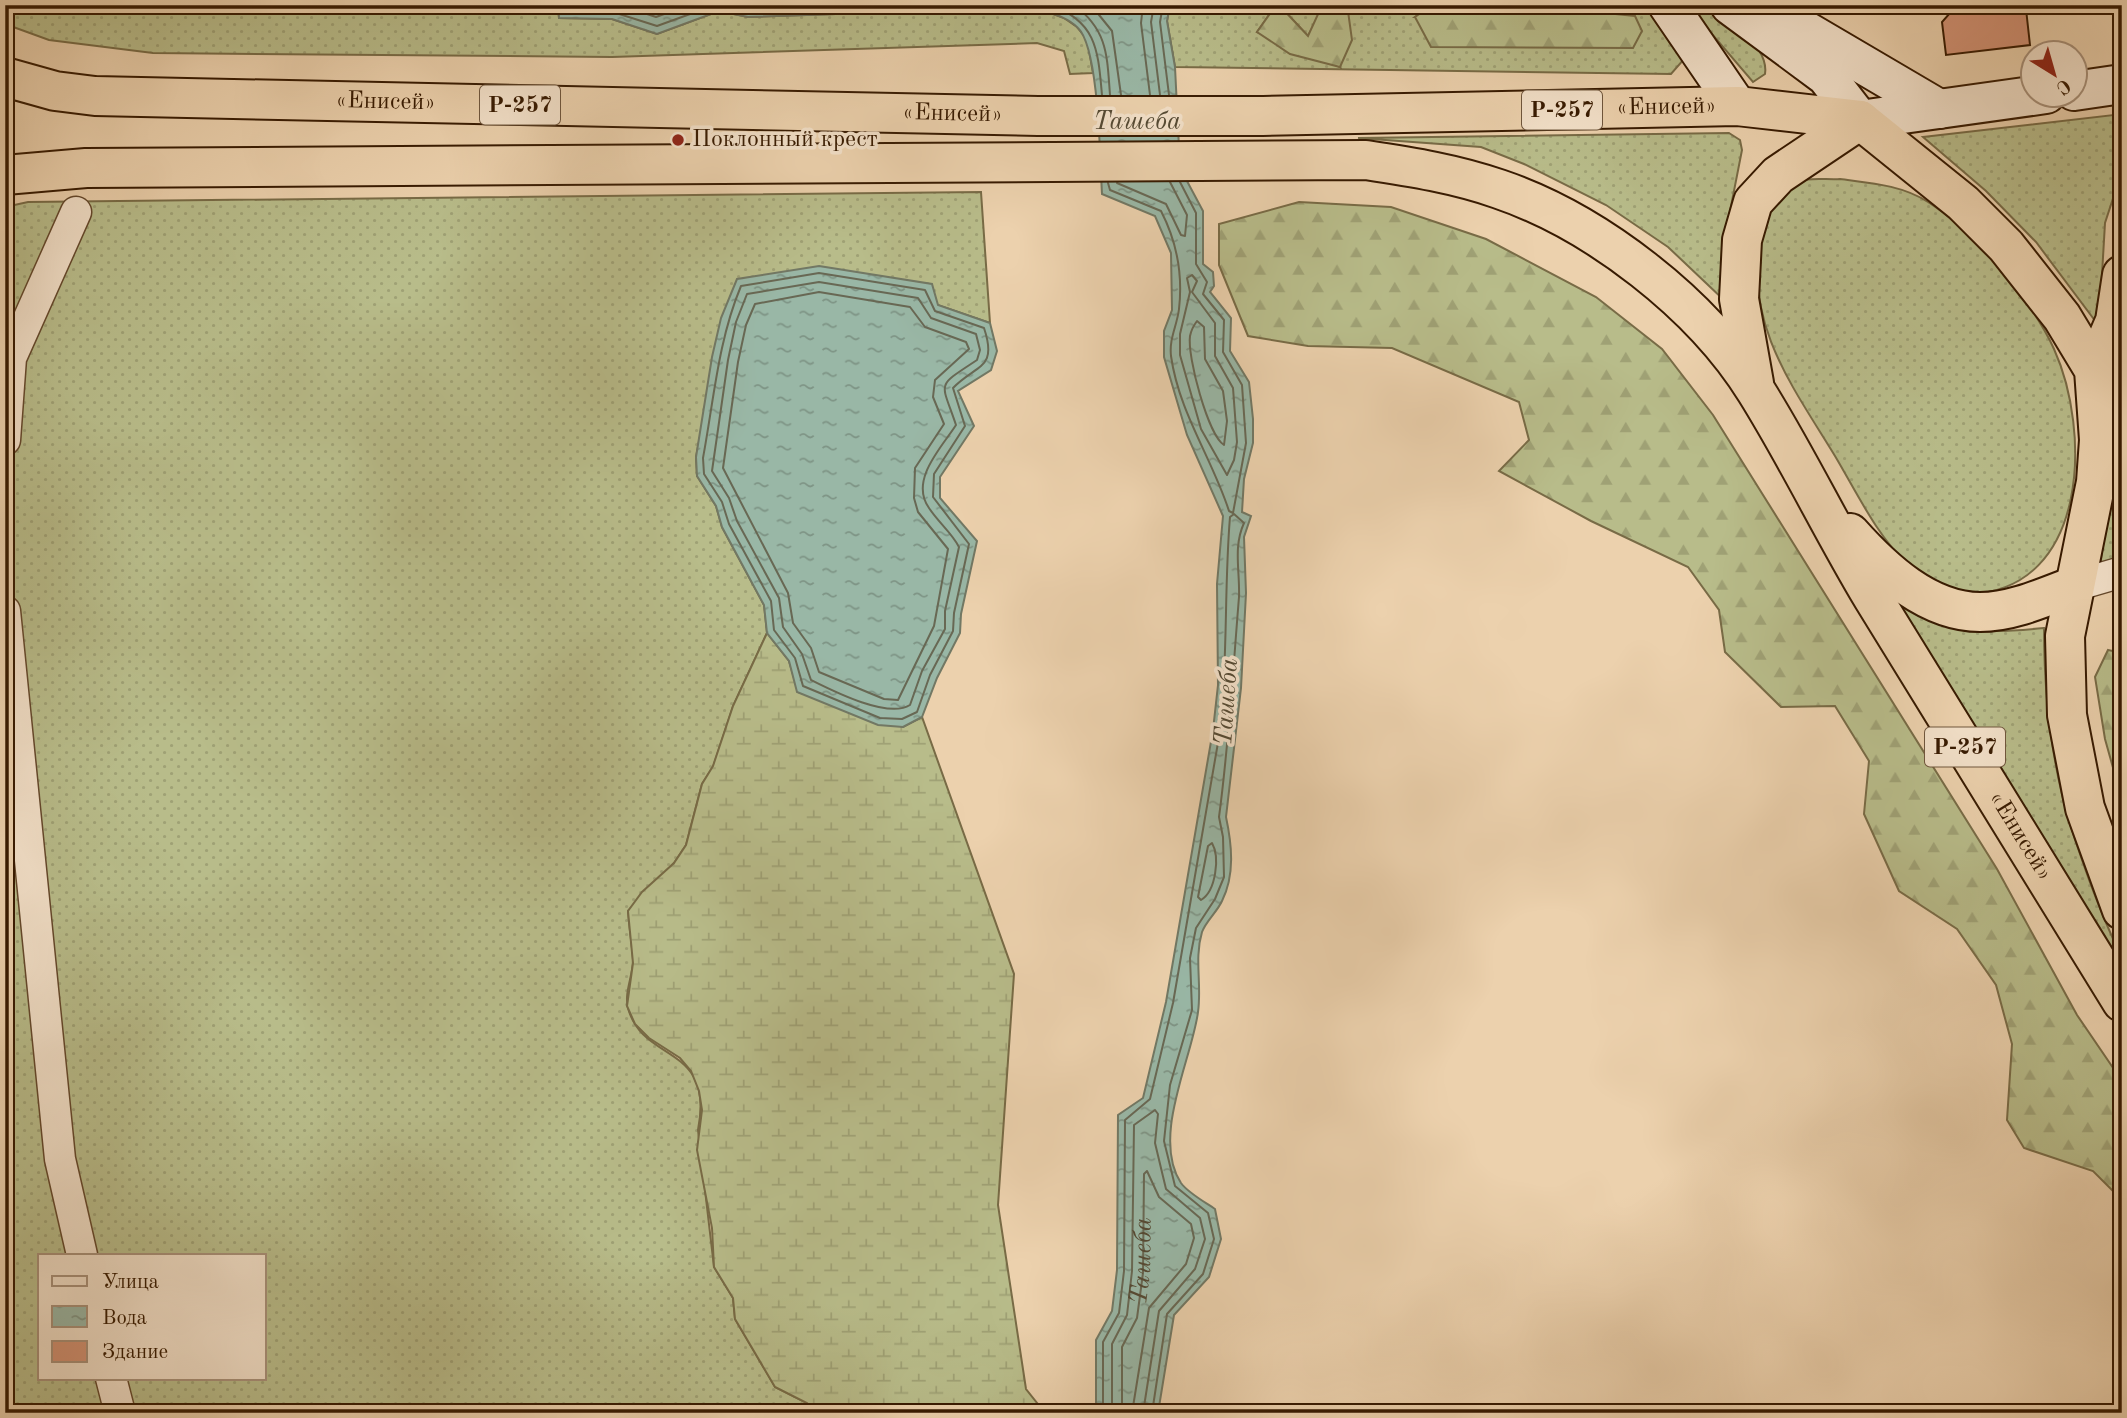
<svg xmlns="http://www.w3.org/2000/svg" width="2127" height="1418" viewBox="0 0 2127 1418" font-family="'Old Standard TT',serif">
<defs>
<pattern id="grass-dots" width="8" height="8" patternUnits="userSpaceOnUse" patternTransform="scale(1.75)"><rect width="8" height="8" fill="#b8bc8a"/><path d="M2 2h.1M6 6h.1" fill="none" stroke="#9fa175" stroke-width="1.8" stroke-linecap="round"/></pattern>
<pattern id="forest-firs" width="22" height="20" patternUnits="userSpaceOnUse" patternTransform="scale(1.75)"><rect width="22" height="20" fill="#b8bc8a"/><path d="M5 1l3.5 6h-7zM16 11l3.5 6h-7z" fill="#9fa175"/></pattern>
<pattern id="wetland-marsh" width="20" height="14" patternUnits="userSpaceOnUse" patternTransform="scale(1.75)"><rect width="20" height="14" fill="#b8bc8a"/><path d="M1 5h8M5 5V1M11 12h8M15 12V8" fill="none" stroke="#9fa175"/></pattern>
<pattern id="water-ripples" width="26" height="14" patternUnits="userSpaceOnUse" patternTransform="scale(1.75)"><rect width="26" height="14" fill="#99b7a6"/><path d="M2 4q2-2 4 0t4 0M15 11q2-2 4 0t4 0" fill="none" stroke="#7e9485"/></pattern>
</defs>
<rect width="100%" height="100%" fill="#ecd1ad"/>
<filter id="stains"><feTurbulence type="fractalNoise" baseFrequency=".00286" numOctaves="4"/><feColorMatrix values="0 0 0 0 .2 0 0 0 0 .09 0 0 0 0 .02 0 0 0 .5 -.17"/></filter>
<radialGradient id="worn" r=".72"><stop offset=".6" stop-color="#630" stop-opacity="0"/><stop offset="1" stop-color="#630" stop-opacity=".3"/></radialGradient>
<g fill="url(#grass-dots)" stroke="#786b46" stroke-width="2" fill-rule="evenodd">
<polygon points="5,5 558,5 559,18 612,19 657,34 719,11 748,17 865,13 925,5 1028,5 1064,18 1077,27 1087,39 1093,73 1070,74 1064,51 1037,43 612,57 153,53 49,40 5,24"/>
<polygon points="1170,5 1276,5 1257,32 1340,67 1318,17 1308,36 1279,5 1432,5 1415,17 1635,16 1526,5 1644,5 1685,58 1671,74 1175,67 1167,21"/>
<path d="M1687 5C1693 5 1702 4 1708 6 1731 15 1769 49 1765 74L1753 82Z"/>
<polygon points="2122,114 2122,171 2105,223 2099,326 2036,242 1986,191 1923,137"/>
<polygon points="1729,133 1740,140 1742,150 1723,247 1725,301 1668,247 1606,205 1524,164 1481,147 1358,138"/>
<path d="M1840 179C1870 183 1902 185 1928 202 1972 230 2033 302 2054 349 2091 431 2089 589 1970 594 1950 595 1923 580 1909 566 1877 536 1857 493 1835 456 1793 387 1745 325 1760 240 1764 218 1776 189 1800 181 1811 177 1828 180 1840 179Z"/>
<path d="M981 192 990 323 938 305 704 416 696 457 697 476 716 506 722 527 764 605 767 633 733 706 713 767 702 784 686 845 674 863 628 911C629 927 632 944 633 960 633 976 624 992 628 1008 643 1064 715 1043 698 1130L714 1267 733 1298 735 1319 775 1387 807 1403 817 1413H5V207L28 202ZM40 1255H264V1378H40Z"/>
<polygon points="2122,404 2122,557 2100,567"/>
<path d="M1884 586C1949 630 1964 636 2044 628 2044 694 2051 761 2070 824 2081 858 2093 893 2107 925 2115 944 2122 955 2122 975Z"/>
</g>
<g fill="url(#forest-firs)" stroke="#786b46" stroke-width="2">
<polygon points="1276,5 1279,5 1308,36 1319,12 1348,11 1352,40 1340,67 1290,54 1257,32"/>
<polygon points="1432,5 1526,5 1635,16 1642,31 1633,48 1431,47 1415,17"/>
<polygon points="1299,202 1391,207 1486,239 1596,297 1662,349 1713,415 1997,869 2077,1015 2122,1081 2122,1200 2093,1171 2024,1148 2007,1120 2012,1044 1996,985 1957,929 1899,891 1864,814 1869,761 1835,706 1781,707 1725,652 1719,610 1688,567 1591,521 1499,471 1529,440 1519,402 1392,348 1308,346 1248,336 1219,265 1219,224"/>
<polygon points="2108,650 2118,652 2122,679 2122,800 2105,739 2095,677"/>
</g>
<polygon fill="url(#wetland-marsh)" stroke="#786b46" stroke-width="2" points="767,633 789,661 798,692 903,727 922,717 1014,974 998,1205 1026,1389 1045,1413 817,1413 807,1403 775,1387 735,1319 733,1298 714,1267 712,1228 697,1150 702,1110 699,1091 691,1071 680,1058 649,1038 635,1024 627,1006 633,963 628,911 642,892 674,863 686,845 702,784 713,766 733,706"/>
<g fill="url(#water-ripples)" stroke="#727864" stroke-width="2">
<polygon points="558,5 1003,5 925,5 865,13 748,17 719,11 657,34 612,19 559,18"/>
<path d="M1028 5H1170L1167 21 1175 67 1180 168 1203 211V264L1213 272 1214 286 1210 292 1231 318 1230 351 1249 382 1253 419V443L1244 479 1242 512 1251 516 1244 537 1246 593 1241 688 1226 817C1232 845 1235 875 1222 901 1217 912 1206 921 1202 932 1194 959 1202 985 1198 1012 1192 1059 1151 1137 1181 1183 1188 1193 1205 1202 1215 1209L1221 1239 1209 1277 1174 1315 1158 1413H1096V1340L1112 1311 1117 1270 1118 1115 1143 1098 1166 1002 1213 730 1218 685 1217 584 1223 516 1187 435 1164 357V331L1172 310 1171 253 1155 216 1102 194C1100 160 1099 48 1078 28 1064 14 1045 13 1028 5Z"/>
<polygon points="819,266 932,284 938,305 990,323 997,351 991,370 958,391 974,426 940,477 940,498 977,541 961,614 960,633 937,678 922,717 903,727 878,725 797,692 789,661 767,633 764,605 722,527 716,506 697,476 696,457 712,357 721,318 737,279"/>
</g>
<g fill="none" stroke-linecap="round" stroke-linejoin="round">
<g stroke="#686854" stroke-width="2">
<polyline points="565,5 568,11 613,12 657,26 715,5"/>
<polyline points="620,5 656,17 689,5"/>
<polyline points="729,5 749,10 875,5"/>
<path d="M1050 5C1097 21 1098 51 1102 95"/>
<path d="M1074 5C1108 30 1107 56 1110 95"/>
<polyline points="1091,5 1112,31 1121,95"/>
<polyline points="1143,5 1141,23 1150,95"/>
<polyline points="1154,5 1151,22 1160,95"/>
<polyline points="1163,5 1160,22 1169,95"/>
<path d="M1108 183 1110 190 1161 211C1177 242 1183 274 1179 309 1177 326 1169 338 1171 356 1179 413 1212 458 1229 511L1233 513 1246 443 1242 385 1223 352 1224 320 1203 294 1207 282 1196 264V213L1180 182"/>
<polyline points="1117,183 1166,204 1181,235 1185,236 1187,215 1170,182"/>
<path d="M819 273 925 290 935 311 984 328C998 370 976 364 953 388L965 426 934 474 933 497 969 544 954 613 953 631 930 675 917 712 902 719 880 718 803 686 795 658 774 630 771 601 729 524 722 502 704 474 703 458C714 399 718 341 741 286Z"/>
<polygon points="1192,275 1197,281 1192,292 1215,323 1215,356 1233,388 1237,442 1234,460 1227,475 1201,429 1180,355 1180,334 1190,292 1187,278"/>
<path d="M819 282 918 298 931 318 976 334 980 350 977 360C935 388 941 380 956 425 942 447 909 480 929 508 938 522 952 533 959 547L945 611V629L922 671 910 705C888 719 833 691 811 680L802 654 783 627 779 598 737 521 729 498 712 471 728 360 736 322 747 294Z"/>
<polygon points="819,292 910,307 925,327 966,342 969,349 935,380 933,397 944,424 915,468 914,498 918,512 948,549 934,626 898,700 884,699 819,672 811,648 793,623 788,593 723,468 738,362 746,325 755,304"/>
<path d="M1197 321 1204 327 1205 359 1223 391 1227 421 1224 445C1208 435 1187 356 1190 336 1191 331 1194 325 1197 321Z"/>
<path d="M1212 843C1220 857 1216 891 1201 900L1198 897 1208 846Z"/>
<path d="M1103 1413V1342L1119 1313 1124 1271 1125 1120 1150 1099 1173 1003 1220 731C1228 660 1224 588 1230 517L1234 514 1244 523C1233 547 1240 571 1239 597 1233 670 1229 743 1219 817L1223 837 1224 877 1215 899 1196 928 1190 958 1192 1010 1170 1085 1164 1141 1175 1186 1208 1213 1214 1239 1203 1274 1167 1314 1152 1413"/>
<polyline points="1112,1413 1112,1344 1127,1315 1132,1271 1134,1125 1155,1110 1158,1114 1155,1143 1166,1189 1200,1218 1205,1239 1195,1269 1159,1311 1143,1413"/>
<path id="s1" d="M1122 1413V1347L1137 1318 1143 1273 1144 1174 1147 1171 1159 1197 1191 1224 1194 1238 1186 1264 1149 1308 1132 1413"/>
</g>
</g>
<polygon fill="#d49376" stroke="#371a01" stroke-width="2" points="1957,5 1992,5 1993,13 2026,9 2030,45 1946,55 1942,22"/>
<g fill="none" stroke-linecap="round" stroke-linejoin="round">
<defs>
<g id="street">
<polyline points="2094,370 2122,384"/>
<polyline points="5,440 11,358 76,212"/>
<polyline points="2074,586 2122,572"/>
<polyline points="5,611 60,1159 82,1255"/>
<polyline points="111,1378 120,1413"/>
</g>
<g id="secondary">
<polyline points="1668,5 1737,106"/>
<polyline points="1730,5 1826,76 1860,120 2046,94"/>
<polyline points="1784,18 1939,109"/>
<polyline points="2074,91 2122,84"/>
</g>
<g id="highway">
<path id="s2" d="M5 77 55 91 95 96 1038 116H1263L1737 106 1860 120 1963 203 2006 246 2062 317 2094 370 2099 440 2096 482 2065 636 2067 715 2085 808 2122 910"/>
<path id="s3" d="M5 175 86 168 1366 160C1412 167 1456 174 1499 189 1596 222 1702 304 1756 391 1798 458 1832 530 1873 598 1956 732 2039 867 2122 1002"/>
<polyline points="2094,370 2115,321 2122,275"/>
<polyline points="1754,383 1739,299 1742,240 1753,202 1778,175 1860,120"/>
<path d="M1850 533C1883 570 1928 612 1980 612 2012 612 2045 597 2074 586"/>
</g>
</defs>
<use href="#street" stroke="#64482c" stroke-width="33"/>
<use href="#secondary" stroke="#371a01" stroke-width="42"/>
<use href="#highway" stroke="#371a01" stroke-width="42"/>
<use href="#street" stroke="#f3e1ca" stroke-width="30"/>
<use href="#secondary" stroke="#f3e1ca" stroke-width="38"/>
<use href="#highway" stroke="#ecd1ad" stroke-width="38"/>
</g>
<circle fill="#8f2418" stroke="#f3e1ca" stroke-width="2.5" cx="678" cy="140" r="7"/>
<g text-anchor="middle" dominant-baseline="central" stroke-width="7" stroke-linejoin="round" paint-order="stroke">
<g fill="#f3e1ca" stroke="#6f563d" stroke-width="2">
<rect x="480" y="85.5" width="80" height="39" rx="5"/>
<rect x="1522" y="90.5" width="80" height="39" rx="5"/>
<rect x="1925" y="727.5" width="80" height="39" rx="5"/>
</g>
<g font-size="23" font-weight="bold" fill="#371a01">
<text x="520" y="105">Р-257</text>
<text x="1562" y="110">Р-257</text>
<text x="1965" y="747">Р-257</text>
</g>
<g font-size="24" fill="#371a01" stroke="#f3e1ca">
<text stroke="none"><textPath href="#s2" startOffset="383">«Енисей»</textPath></text>
<text stroke="none"><textPath href="#s2" startOffset="1664">«Енисей»</textPath></text>
<text stroke="none"><textPath href="#s2" startOffset="950">«Енисей»</textPath></text>
<text stroke="none"><textPath href="#s3" startOffset="2348">«Енисей»</textPath></text>
</g>
<g font-size="24" fill="#371a01" stroke="#f3e1ca" text-anchor="start">
<text x="692" y="140">Поклонный крест</text>
</g>
<g font-size="26" font-style="italic" fill="#544933" stroke="#f3e1ca">
<text x="1137" y="122">Ташеба</text>
<text transform="translate(1227 702) rotate(-86)">Ташеба</text>
<text stroke="none"><textPath href="#s1" startOffset="156">Ташеба</textPath></text>
</g>
</g>
<rect width="2127" height="1418" fill="none" stroke="#ecd1ad" stroke-width="28"/>
<rect x="7" y="7" width="2113" height="1404" fill="none" stroke="#371a01" stroke-width="3.5"/>
<rect x="14" y="14" width="2099" height="1390" fill="none" stroke="#371a01" stroke-width="2"/>
<rect x="38" y="1254" width="228" height="126" fill="#f3e1ca" stroke="#a8917a" stroke-width="2"/>
<rect x="52" y="1276" width="35" height="10" fill="#f3e1ca" stroke="#a8917a" stroke-width="2"/>
<text x="102" y="1288" font-size="21" fill="#371a01">Улица</text>
<rect x="52" y="1306" width="35" height="21" fill="url(#water-ripples)" stroke="#a8917a" stroke-width="2"/>
<text x="102" y="1324" font-size="21" fill="#371a01">Вода</text>
<rect x="52" y="1341" width="35" height="21" fill="#d49376" stroke="#a8917a" stroke-width="2"/>
<text x="102" y="1358" font-size="21" fill="#371a01">Здание</text>
<g transform="translate(2054 74) rotate(143)"><circle r="33" fill="#f3e1ca" stroke="#a8917a" stroke-width="2"/>
<path d="M0-5L12 26L0 18L-12 26Z" fill="#8f2418"/>
<text y="-10" font-size="19" font-weight="bold" text-anchor="middle" fill="#371a01">С</text>
</g>
<rect width="100%" height="100%" filter="url(#stains)"/>
<rect width="100%" height="100%" fill="url(#worn)"/>
</svg>
